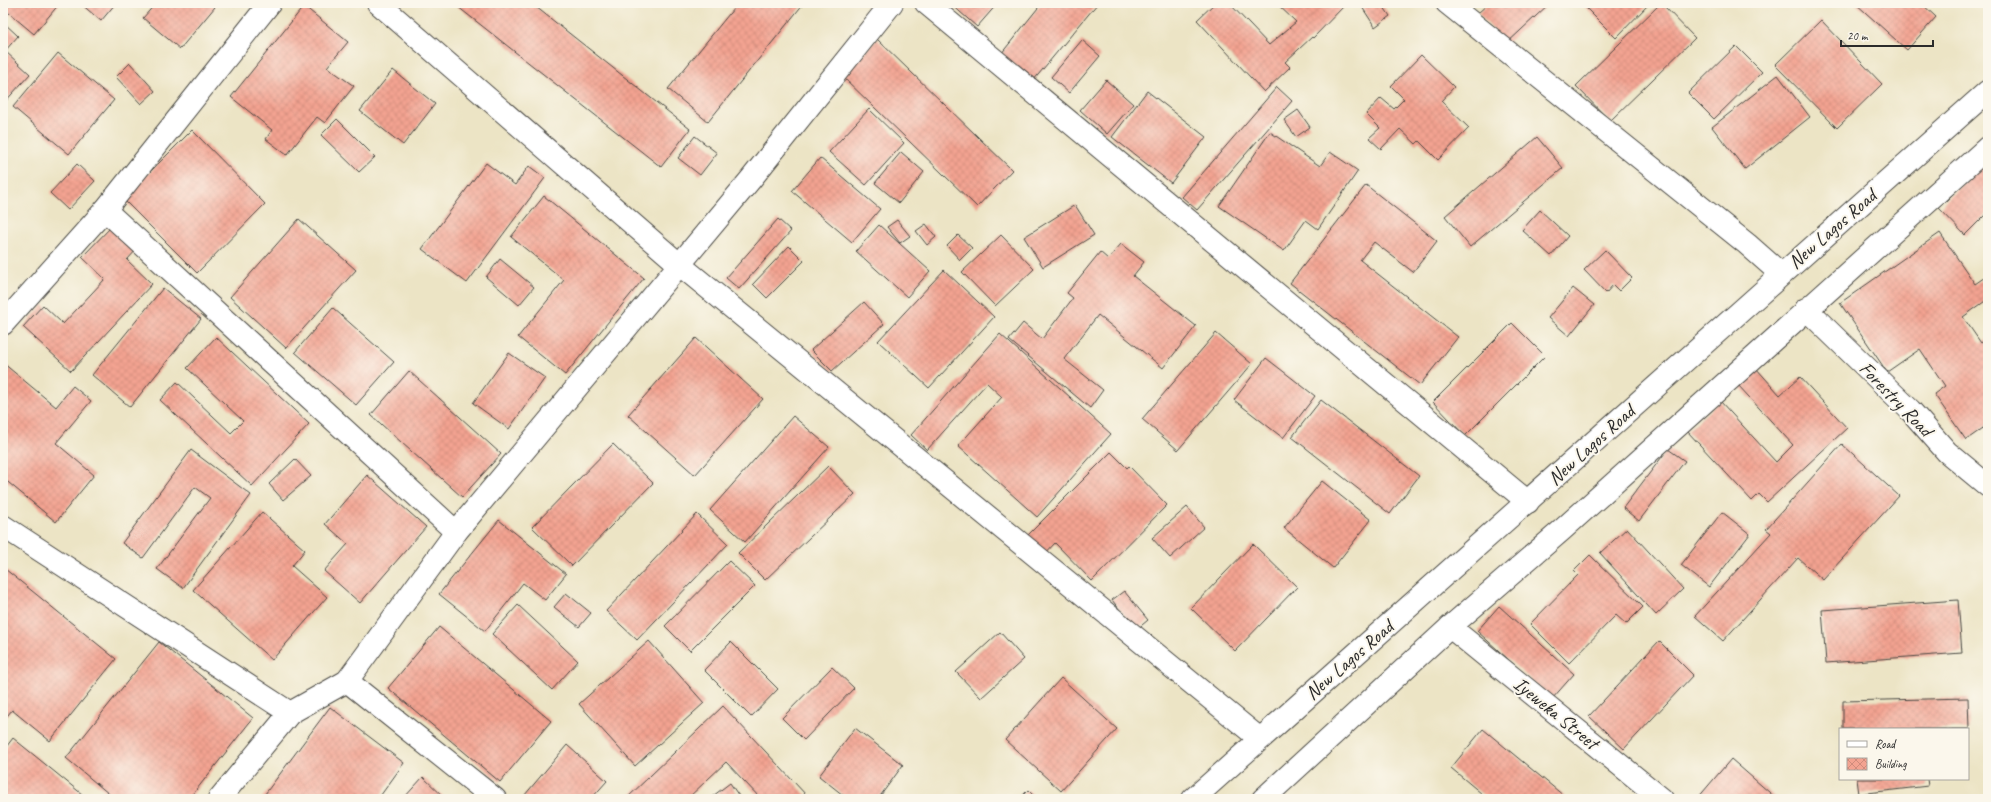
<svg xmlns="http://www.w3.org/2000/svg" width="1991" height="802" viewBox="0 0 1991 802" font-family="Caveat,sans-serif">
<defs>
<pattern id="building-cross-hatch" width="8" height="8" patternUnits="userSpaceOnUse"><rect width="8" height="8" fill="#f3a391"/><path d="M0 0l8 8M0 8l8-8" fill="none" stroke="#d08c7d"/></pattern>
</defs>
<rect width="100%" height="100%" fill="#fbf7ec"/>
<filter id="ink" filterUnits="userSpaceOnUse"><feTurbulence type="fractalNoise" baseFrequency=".025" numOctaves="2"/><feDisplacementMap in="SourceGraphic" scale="8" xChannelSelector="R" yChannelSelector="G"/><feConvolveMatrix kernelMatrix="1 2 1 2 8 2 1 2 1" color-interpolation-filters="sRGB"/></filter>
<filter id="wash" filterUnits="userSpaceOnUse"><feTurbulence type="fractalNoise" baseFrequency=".012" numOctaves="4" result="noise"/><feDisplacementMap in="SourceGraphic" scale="16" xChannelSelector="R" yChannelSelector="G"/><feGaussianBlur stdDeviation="0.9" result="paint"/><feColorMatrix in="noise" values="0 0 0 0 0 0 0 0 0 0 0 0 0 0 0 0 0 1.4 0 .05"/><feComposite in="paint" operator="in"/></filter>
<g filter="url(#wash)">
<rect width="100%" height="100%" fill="#ece4c5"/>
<g id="blocks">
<g fill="url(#building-cross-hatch)">
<polygon points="3,3 60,3 34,34 3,8"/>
<polygon points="80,3 116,3 101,21"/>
<polygon points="156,3 209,3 215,7 180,49 143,18"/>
<polygon points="453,3 531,3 690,129 661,167"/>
<polygon points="738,3 804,3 708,122 668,89"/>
<polygon points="950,3 998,3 977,27"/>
<polygon points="1042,3 1098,3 1033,81 1001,54"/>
<polygon points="1215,3 1229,3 1269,45 1296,22 1276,3 1343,3 1345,5 1313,38 1312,37 1285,62 1290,67 1264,92 1197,20"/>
<polygon points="1362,3 1381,3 1390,16 1375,27 1360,4"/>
<polygon points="1489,3 1550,3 1506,44 1478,13"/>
<polygon points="1581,3 1648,3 1649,4 1616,38"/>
<polygon points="1661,3 1695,38 1610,121 1576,86"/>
<polygon points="1855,3 1921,3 1936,17 1907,50"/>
<polygon points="304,6 348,42 327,67 354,86 325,123 317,117 287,155 266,139 272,130 231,97"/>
<polygon points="1821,20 1882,84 1837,128 1775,65"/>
<polygon points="3,22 18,36 5,51 30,74 3,104"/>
<polygon points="877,39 1012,170 977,207 841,75"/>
<polygon points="1082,40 1100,56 1069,93 1051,77"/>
<polygon points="1736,46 1762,72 1714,119 1688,93"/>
<polygon points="58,53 114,100 69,154 13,107"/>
<polygon points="1421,55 1454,87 1441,101 1469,128 1438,160 1419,141 1416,144 1400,129 1381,149 1369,138 1380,128 1366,114 1381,98 1394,109 1404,99 1391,86"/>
<polygon points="130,63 155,91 141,104 116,77"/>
<polygon points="393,70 435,104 403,145 360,111"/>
<polygon points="1778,75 1810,117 1745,169 1712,127"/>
<polygon points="1106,80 1133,104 1107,134 1080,110"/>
<polygon points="1277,87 1292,101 1197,210 1182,197"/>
<polygon points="1147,91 1206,137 1171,183 1112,137"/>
<polygon points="869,109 904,143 866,185 829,152"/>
<polygon points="1298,110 1310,127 1296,137 1284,120"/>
<polygon points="337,119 375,157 359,172 321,135"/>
<polygon points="192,130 265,204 197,273 123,199"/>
<polygon points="1270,132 1320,166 1330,152 1358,171 1318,229 1306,220 1284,251 1219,206"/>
<polygon points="695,136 717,153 700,175 678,158"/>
<polygon points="1537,137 1563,168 1470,247 1445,216"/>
<polygon points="901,152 924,172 899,203 875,183"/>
<polygon points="820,158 880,209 852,242 792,191"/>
<polygon points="1988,159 1988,212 1965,235 1939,208"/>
<polygon points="486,163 515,185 529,166 545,178 467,283 422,249"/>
<polygon points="77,164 95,181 68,210 50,193"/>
<polygon points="1366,185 1437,241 1413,272 1374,242 1360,260 1458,337 1420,385 1290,283"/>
<polygon points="544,196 644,278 565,375 518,337 564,280 511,237"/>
<polygon points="1075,205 1094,235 1043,267 1024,237"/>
<polygon points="1540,210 1568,236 1551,256 1522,230"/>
<polygon points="299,219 356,270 286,348 230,297"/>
<polygon points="778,219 791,231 739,289 726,278"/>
<polygon points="897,220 910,236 900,243 887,227"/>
<polygon points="926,224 936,237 927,245 916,231"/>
<polygon points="113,225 137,249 127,260 152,284 71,371 23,327 43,305 63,324 105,279 82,257"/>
<polygon points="879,225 930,271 907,297 856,251"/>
<polygon points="1940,233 1975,284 1988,275 1988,299 1963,317 1981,343 1988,338 1988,428 1986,426 1966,440 1934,394 1945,386 1920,349 1887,372 1840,303"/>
<polygon points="958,235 972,248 960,260 947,246"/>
<polygon points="1001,235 1034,269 995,306 962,272"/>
<polygon points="1121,244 1144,262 1133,276 1196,326 1163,368 1098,315 1064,359 1103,390 1090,408 1009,340 1023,323 1042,339 1073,298 1067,293 1100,252 1108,259"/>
<polygon points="789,246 804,261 767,298 753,284"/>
<polygon points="1605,250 1632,278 1619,291 1613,285 1606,293 1584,270"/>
<polygon points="500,259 534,287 519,305 486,277"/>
<polygon points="944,270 994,317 929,388 878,341"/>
<polygon points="163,288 201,319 130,407 92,375"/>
<polygon points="1573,288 1594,305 1569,336 1548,318"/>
<polygon points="864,302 884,324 832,371 811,350"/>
<polygon points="333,308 394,362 356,405 295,352"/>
<polygon points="1512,323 1545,356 1465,436 1433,402"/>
<polygon points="1216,333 1252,364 1178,450 1142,419"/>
<polygon points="1000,334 1111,434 1037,517 958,446 1002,397 987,383 927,450 911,435"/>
<polygon points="216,337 309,424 252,486 160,400 177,382 231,433 243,421 187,368"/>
<polygon points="696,338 763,399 695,475 628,415"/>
<polygon points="509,353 545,378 509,429 473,403"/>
<polygon points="1266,358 1315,396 1283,438 1234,400"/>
<polygon points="3,363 56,407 73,386 91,401 56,443 94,475 56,522 3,478"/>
<polygon points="1756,368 1780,395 1800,377 1847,428 1767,502 1759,494 1752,501 1687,431 1720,401 1776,462 1793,445 1738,385"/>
<polygon points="409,371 501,454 462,497 371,415"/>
<polygon points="1321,400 1419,476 1390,514 1292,437"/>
<polygon points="793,416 829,447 745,542 710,510"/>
<polygon points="613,444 653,483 572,566 532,527"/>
<polygon points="1842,444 1899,496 1823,580 1798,558 1723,641 1695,616 1771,533 1766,529"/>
<polygon points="1668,449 1685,461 1639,521 1623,508"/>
<polygon points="191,450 251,495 183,588 157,569 210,498 195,487 143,558 122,543"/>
<polygon points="1111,452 1127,468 1129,466 1167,505 1092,581 1055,543 1043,556 1025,538"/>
<polygon points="295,459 311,476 283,500 269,484"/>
<polygon points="828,466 855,494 765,580 738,553"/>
<polygon points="367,475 426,527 360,603 324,571 348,544 325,524"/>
<polygon points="1322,481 1371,520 1333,568 1284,528"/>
<polygon points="1187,507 1204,527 1170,558 1152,538"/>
<polygon points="262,512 305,550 292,566 327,597 272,660 193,590"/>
<polygon points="1722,512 1750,534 1709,587 1681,565"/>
<polygon points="697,514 728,544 637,640 606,611"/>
<polygon points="499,520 566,574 545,600 523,583 485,631 439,594"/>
<polygon points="1627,528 1683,589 1656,615 1600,553"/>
<polygon points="1253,544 1297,587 1235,651 1191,608"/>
<polygon points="1590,555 1643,607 1626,624 1616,615 1569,663 1530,624 1578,575 1574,571"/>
<polygon points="729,561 755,586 690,651 665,626"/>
<polygon points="5,569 116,659 50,741 12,710 3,721 3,571"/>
<polygon points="1124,591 1148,620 1136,630 1112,600"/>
<polygon points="566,593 591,613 579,627 554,607"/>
<polygon points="1958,600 1962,653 1826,663 1822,610"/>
<polygon points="518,605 578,661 552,690 492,634"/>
<polygon points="1499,606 1574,674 1552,699 1477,631"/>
<polygon points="439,627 551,721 500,782 388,688"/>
<polygon points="1000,632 1024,659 981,698 956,672"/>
<polygon points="649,641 704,703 635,766 579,704"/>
<polygon points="1659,641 1693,675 1624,749 1589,716"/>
<polygon points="159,642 253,718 189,799 115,799 66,758"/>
<polygon points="731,642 778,689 751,717 704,670"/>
<polygon points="832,667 854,688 804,740 782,718"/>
<polygon points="1061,678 1117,729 1061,791 1005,740"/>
<polygon points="1968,698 1969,729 1843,729 1843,701"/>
<polygon points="723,706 807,796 804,799 761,799 726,762 687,799 626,799"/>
<polygon points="330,707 404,763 378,799 264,799 262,798"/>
<polygon points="855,728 903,765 878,799 848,799 819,776"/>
<polygon points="1483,729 1564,796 1562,799 1488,799 1451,768"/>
<polygon points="13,738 88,799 3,799 3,751"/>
<polygon points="567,745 607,781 591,799 527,799 524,796"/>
<polygon points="1731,759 1777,799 1697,799"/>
<polygon points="423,777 446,799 403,799"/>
<polygon points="1857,779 1927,779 1928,786 1859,794"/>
<polygon points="730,783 741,799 709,799"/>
<polygon points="1028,790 1037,799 1019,799"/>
</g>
</g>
</g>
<g filter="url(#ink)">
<use href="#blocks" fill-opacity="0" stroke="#484742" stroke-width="1"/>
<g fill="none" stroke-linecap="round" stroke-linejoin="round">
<defs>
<g id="minor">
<polyline points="378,3 680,265 1260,739"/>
<polyline points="926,3 1528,502"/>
<polyline points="1447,3 1747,244 1781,274"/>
<polyline points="105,210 456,532"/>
<polyline points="3,324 105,210 270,3"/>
<polyline points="3,526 290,713"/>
<polyline points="1450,627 1662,799"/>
<polyline points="347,681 495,799"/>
<polyline points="219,799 290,713 347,681 456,532 751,179 892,3"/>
</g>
<polyline id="tertiary" points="1806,309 1910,410 1947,452 1988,486"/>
<g id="secondary">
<polyline points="1193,799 1988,91"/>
<polyline points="1263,799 1450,627 1562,530 1988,147"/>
</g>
</defs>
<use href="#minor" stroke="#484742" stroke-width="24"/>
<use href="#tertiary" stroke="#484742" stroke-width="24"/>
<use href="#secondary" stroke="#484742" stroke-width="24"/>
<use href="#minor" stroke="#fff" stroke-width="22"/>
<use href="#tertiary" stroke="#fff" stroke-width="22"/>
<use href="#secondary" stroke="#fff" stroke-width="22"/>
</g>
</g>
<g text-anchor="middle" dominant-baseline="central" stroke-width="4" stroke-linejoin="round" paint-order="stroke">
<g font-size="20" fill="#2b2b2b" stroke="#fbf7ec">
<text transform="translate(1832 229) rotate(-41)">New Lagos Road</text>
<text transform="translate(1896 399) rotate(46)">Forestry Road</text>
<text transform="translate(1591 445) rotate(-42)">New Lagos Road</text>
<text transform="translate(1349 660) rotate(-41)">New Lagos Road</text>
<text transform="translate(1556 713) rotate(39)">Iyeweka Street</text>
</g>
</g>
<rect width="1991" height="802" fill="none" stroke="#fbf7ec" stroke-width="16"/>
<rect x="1839" y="728" width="130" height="52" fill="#fbf7ec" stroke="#a8a59f"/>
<rect x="1847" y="741" width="20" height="6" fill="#ffffff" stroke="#a8a59f"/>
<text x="1875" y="748" font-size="12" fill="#2b2b2b">Road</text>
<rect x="1847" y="758" width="20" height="12" fill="url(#building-cross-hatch)" stroke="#a8a59f"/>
<text x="1875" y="768" font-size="12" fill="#2b2b2b">Building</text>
<path d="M1841 40v6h92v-6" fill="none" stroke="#2b2b2b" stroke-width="2"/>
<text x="1847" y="40" font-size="12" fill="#2b2b2b" stroke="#fbf7ec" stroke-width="3" paint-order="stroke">20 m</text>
</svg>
